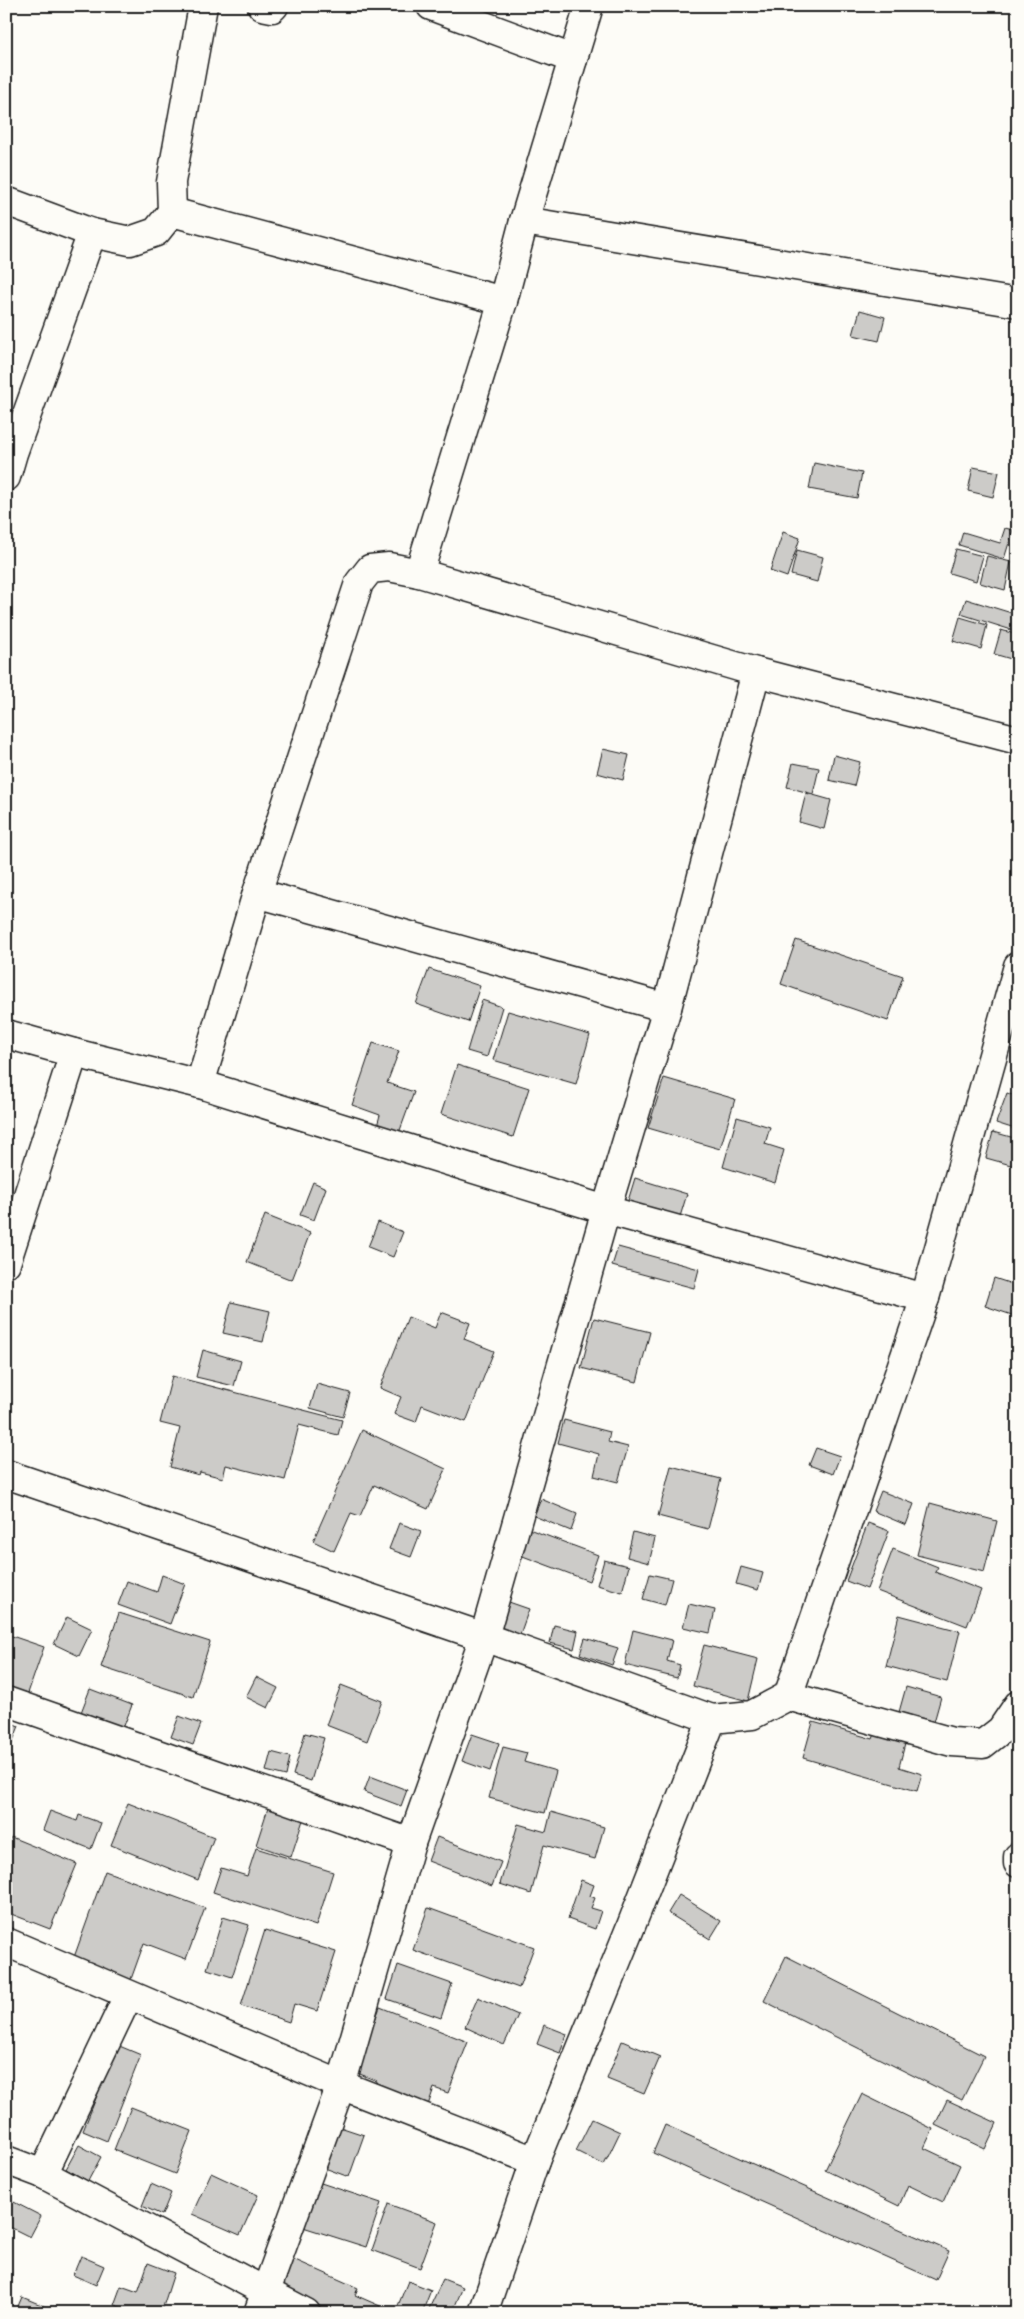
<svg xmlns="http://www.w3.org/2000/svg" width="1024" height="2319" viewBox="0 0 1024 2319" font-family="Pangolin,sans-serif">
<rect width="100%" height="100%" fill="#fdfcf7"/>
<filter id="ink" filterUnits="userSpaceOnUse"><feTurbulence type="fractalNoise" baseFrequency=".02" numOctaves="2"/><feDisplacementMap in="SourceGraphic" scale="10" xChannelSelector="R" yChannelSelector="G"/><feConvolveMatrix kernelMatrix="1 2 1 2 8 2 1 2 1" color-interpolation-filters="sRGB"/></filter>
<g filter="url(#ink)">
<g fill="#cccbc8" stroke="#1c1c1c">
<polygon points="860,310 885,317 879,341 853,335"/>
<polygon points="1016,426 1018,426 1018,455 1011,453"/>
<polygon points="814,463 862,473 857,498 809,489"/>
<polygon points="973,467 999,472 993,497 968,491"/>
<polygon points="1005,528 1013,530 1004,559 959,545 963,532 1000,543"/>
<polygon points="783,532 800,538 787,577 770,571"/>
<polygon points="956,549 983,556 976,581 949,573"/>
<polygon points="797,550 823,557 817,582 791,575"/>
<polygon points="987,556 1011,562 1005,590 980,583"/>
<polygon points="966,599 1018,615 1018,632 961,614"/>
<polygon points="960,617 987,625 981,649 953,641"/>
<polygon points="1001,630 1018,635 1018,661 994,654"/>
<polygon points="603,749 629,755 623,780 597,773"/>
<polygon points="834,755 860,762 854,786 829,780"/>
<polygon points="793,763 819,768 813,794 787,787"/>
<polygon points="806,793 831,800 824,829 799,822"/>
<polygon points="796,940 903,976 888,1021 781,984"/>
<polygon points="429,969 480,986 468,1022 416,1004"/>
<polygon points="482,1000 502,1007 487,1057 467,1051"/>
<polygon points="508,1011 590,1035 576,1084 493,1060"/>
<polygon points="373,1043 399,1051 387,1083 414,1092 399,1133 377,1126 380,1115 352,1105"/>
<polygon points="457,1065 529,1088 513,1137 441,1114"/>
<polygon points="664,1078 735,1099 720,1149 648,1128"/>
<polygon points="1007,1093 1018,1097 1018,1130 996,1123"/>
<polygon points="737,1117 770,1127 765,1144 784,1150 775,1183 723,1167"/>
<polygon points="993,1132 1018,1139 1018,1167 986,1158"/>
<polygon points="635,1178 687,1194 679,1220 627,1204"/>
<polygon points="313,1182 326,1188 314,1220 300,1215"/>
<polygon points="265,1215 310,1233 292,1280 247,1262"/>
<polygon points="378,1222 403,1232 393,1257 368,1247"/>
<polygon points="618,1247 699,1269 694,1288 612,1266"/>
<polygon points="994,1278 1018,1286 1018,1317 985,1306"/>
<polygon points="231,1302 270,1311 263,1342 223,1333"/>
<polygon points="441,1312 470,1323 464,1339 494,1351 466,1422 422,1405 416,1422 394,1414 401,1397 380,1388 408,1317 435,1328"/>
<polygon points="594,1318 650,1332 637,1382 581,1368"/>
<polygon points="203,1350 241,1361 234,1386 196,1377"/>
<polygon points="172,1376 342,1420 338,1435 299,1425 285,1480 226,1465 223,1478 200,1472 199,1475 170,1467 180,1428 160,1423"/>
<polygon points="317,1384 350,1393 343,1417 310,1408"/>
<polygon points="564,1420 610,1432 608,1442 628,1447 618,1482 594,1476 599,1454 558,1443"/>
<polygon points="362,1430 446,1469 428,1509 374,1485 360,1516 351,1513 334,1551 313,1541"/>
<polygon points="816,1448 840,1456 833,1474 809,1465"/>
<polygon points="671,1466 721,1479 708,1529 658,1516"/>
<polygon points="881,1491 914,1504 906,1525 873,1511"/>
<polygon points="541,1499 577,1514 571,1531 534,1516"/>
<polygon points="930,1503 997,1521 984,1572 917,1555"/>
<polygon points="399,1523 421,1531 411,1557 389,1549"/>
<polygon points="868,1523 889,1531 867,1589 846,1581"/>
<polygon points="529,1529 598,1555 589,1581 520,1555"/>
<polygon points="633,1532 655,1538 649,1563 627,1557"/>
<polygon points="893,1549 938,1567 935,1572 981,1590 967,1626 877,1591"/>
<polygon points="604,1560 629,1566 622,1592 597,1585"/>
<polygon points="741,1567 763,1573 758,1590 736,1584"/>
<polygon points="650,1574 672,1579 665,1605 643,1599"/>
<polygon points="162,1575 185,1584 170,1624 118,1605 127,1581 157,1592"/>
<polygon points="506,1601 529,1609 517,1643 494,1635"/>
<polygon points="689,1604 715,1610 710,1633 683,1627"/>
<polygon points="119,1613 210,1642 193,1697 101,1667"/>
<polygon points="899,1615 960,1631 947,1682 886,1666"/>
<polygon points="67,1617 92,1629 79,1656 54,1644"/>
<polygon points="554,1625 578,1631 574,1649 550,1643"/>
<polygon points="633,1630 672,1640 667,1661 680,1665 677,1678 625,1665"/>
<polygon points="6,1634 44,1647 27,1696 6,1688"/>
<polygon points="585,1638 618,1648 612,1665 580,1654"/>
<polygon points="704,1645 758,1659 748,1701 693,1686"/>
<polygon points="256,1677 278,1688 268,1708 246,1697"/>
<polygon points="341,1685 382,1701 367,1741 326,1725"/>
<polygon points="906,1687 941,1697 934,1722 899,1712"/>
<polygon points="90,1689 132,1705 122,1731 80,1715"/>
<polygon points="179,1716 201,1724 193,1745 171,1737"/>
<polygon points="6,1721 19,1726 6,1758"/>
<polygon points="813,1722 873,1739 876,1731 906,1740 899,1767 922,1774 917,1791 803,1758"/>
<polygon points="305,1733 324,1738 311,1781 293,1775"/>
<polygon points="472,1734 499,1743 490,1771 462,1761"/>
<polygon points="503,1747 527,1753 524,1762 556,1771 545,1813 489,1798"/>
<polygon points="271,1752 290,1757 286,1776 266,1771"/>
<polygon points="370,1776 407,1790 401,1806 364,1792"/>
<polygon points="128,1803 214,1837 198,1880 111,1845"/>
<polygon points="268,1808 303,1820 291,1857 256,1845"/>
<polygon points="50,1811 77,1821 79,1815 101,1823 91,1849 43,1830"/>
<polygon points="551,1812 604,1827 595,1859 544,1845 531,1894 500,1884 518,1824 546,1832"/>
<polygon points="11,1837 77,1864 50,1929 6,1912 6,1850"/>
<polygon points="437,1837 501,1862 492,1886 428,1861"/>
<polygon points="256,1848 333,1872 316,1926 213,1892 221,1868 247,1876"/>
<polygon points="105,1871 205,1908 186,1959 144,1943 130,1982 73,1960"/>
<polygon points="581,1880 594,1885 590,1896 595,1898 591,1908 601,1911 595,1929 568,1919"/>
<polygon points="679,1895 721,1921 710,1939 668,1913"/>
<polygon points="428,1908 534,1947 519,1988 413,1950"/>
<polygon points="223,1917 249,1925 232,1977 207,1969"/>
<polygon points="265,1930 336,1952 317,2011 294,2004 289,2022 241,2006"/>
<polygon points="786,1956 984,2056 962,2100 764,2001"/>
<polygon points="398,1965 452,1984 441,2018 387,1999"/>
<polygon points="478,1997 518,2015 504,2045 465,2027"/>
<polygon points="380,2007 468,2042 448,2093 434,2088 426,2111 374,2090 377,2081 355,2072"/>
<polygon points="544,2025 567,2034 560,2053 537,2044"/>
<polygon points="622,2041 660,2057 644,2094 607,2079"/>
<polygon points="117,2045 141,2055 107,2141 83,2131"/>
<polygon points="862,2094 933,2129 924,2148 960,2165 943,2202 908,2185 899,2206 825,2170"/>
<polygon points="947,2100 997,2123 985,2149 935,2125"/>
<polygon points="131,2107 192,2131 175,2174 114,2150"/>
<polygon points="592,2119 620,2132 604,2165 576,2151"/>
<polygon points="665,2125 949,2251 936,2280 653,2153"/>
<polygon points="337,2126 364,2135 349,2177 322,2167"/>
<polygon points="79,2145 101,2157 88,2181 66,2169"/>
<polygon points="211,2173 258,2195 240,2235 192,2214"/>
<polygon points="318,2182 381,2203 366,2247 303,2227"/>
<polygon points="151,2184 171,2193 162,2215 142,2206"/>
<polygon points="6,2198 41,2216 30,2237 6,2225"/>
<polygon points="388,2204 437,2222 420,2268 372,2250"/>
<polygon points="81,2256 104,2266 96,2285 73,2275"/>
<polygon points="293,2259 358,2288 355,2295 380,2306 376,2313 333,2313 280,2289"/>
<polygon points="148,2263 174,2273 161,2313 138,2313 114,2305 121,2286 138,2292"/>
<polygon points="443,2279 463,2287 452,2313 427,2313"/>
<polygon points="408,2281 431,2290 422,2313 395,2313"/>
<polygon points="22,2297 46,2307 44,2313 15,2313"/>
</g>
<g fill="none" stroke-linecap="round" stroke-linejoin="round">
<defs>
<g id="minor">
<polyline points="262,6 272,8 274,6"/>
<polyline points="431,6 573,59"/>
<polyline points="6,201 92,233"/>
<polyline points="172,212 171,182 203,6"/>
<polyline points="524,221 1018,303"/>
<polyline points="6,477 13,453 92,233 130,241 156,232 172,212 503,301"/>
<polyline points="419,573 503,301 524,221 589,6"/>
<polyline points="257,893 667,1008"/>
<polyline points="6,1034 74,1053 200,1084 606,1210 925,1298"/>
<polyline points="200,1084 257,893 359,583 370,569 389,567 419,573 756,672 1018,740"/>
<polyline points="6,1263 74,1053"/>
<polyline points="6,1474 484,1637 712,1719"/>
<polyline points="788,1696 952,1742 983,1744 1001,1730 1018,1705"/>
<polyline points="6,1701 411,1843"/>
<polyline points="1018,1857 1018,1863"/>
<polyline points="6,1942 341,2085 535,2161"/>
<polyline points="6,2160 43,2174 306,2313"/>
<polyline points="43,2174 128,1996"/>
<polyline points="258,2313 341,2085 411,1843 484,1637 606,1210 667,1008 756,672"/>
<polyline points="483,2313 535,2161 631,1926 712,1719 752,1715 788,1696 925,1298 1018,966"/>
</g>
</defs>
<use href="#minor" stroke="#1c1c1c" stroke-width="31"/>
<use href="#minor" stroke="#fdfcf7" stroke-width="28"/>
</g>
</g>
<rect width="1024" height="2319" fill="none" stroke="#fdfcf7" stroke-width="25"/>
<rect x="12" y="12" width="999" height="2294" fill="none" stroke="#1c1c1c" stroke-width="2" filter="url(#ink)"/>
</svg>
